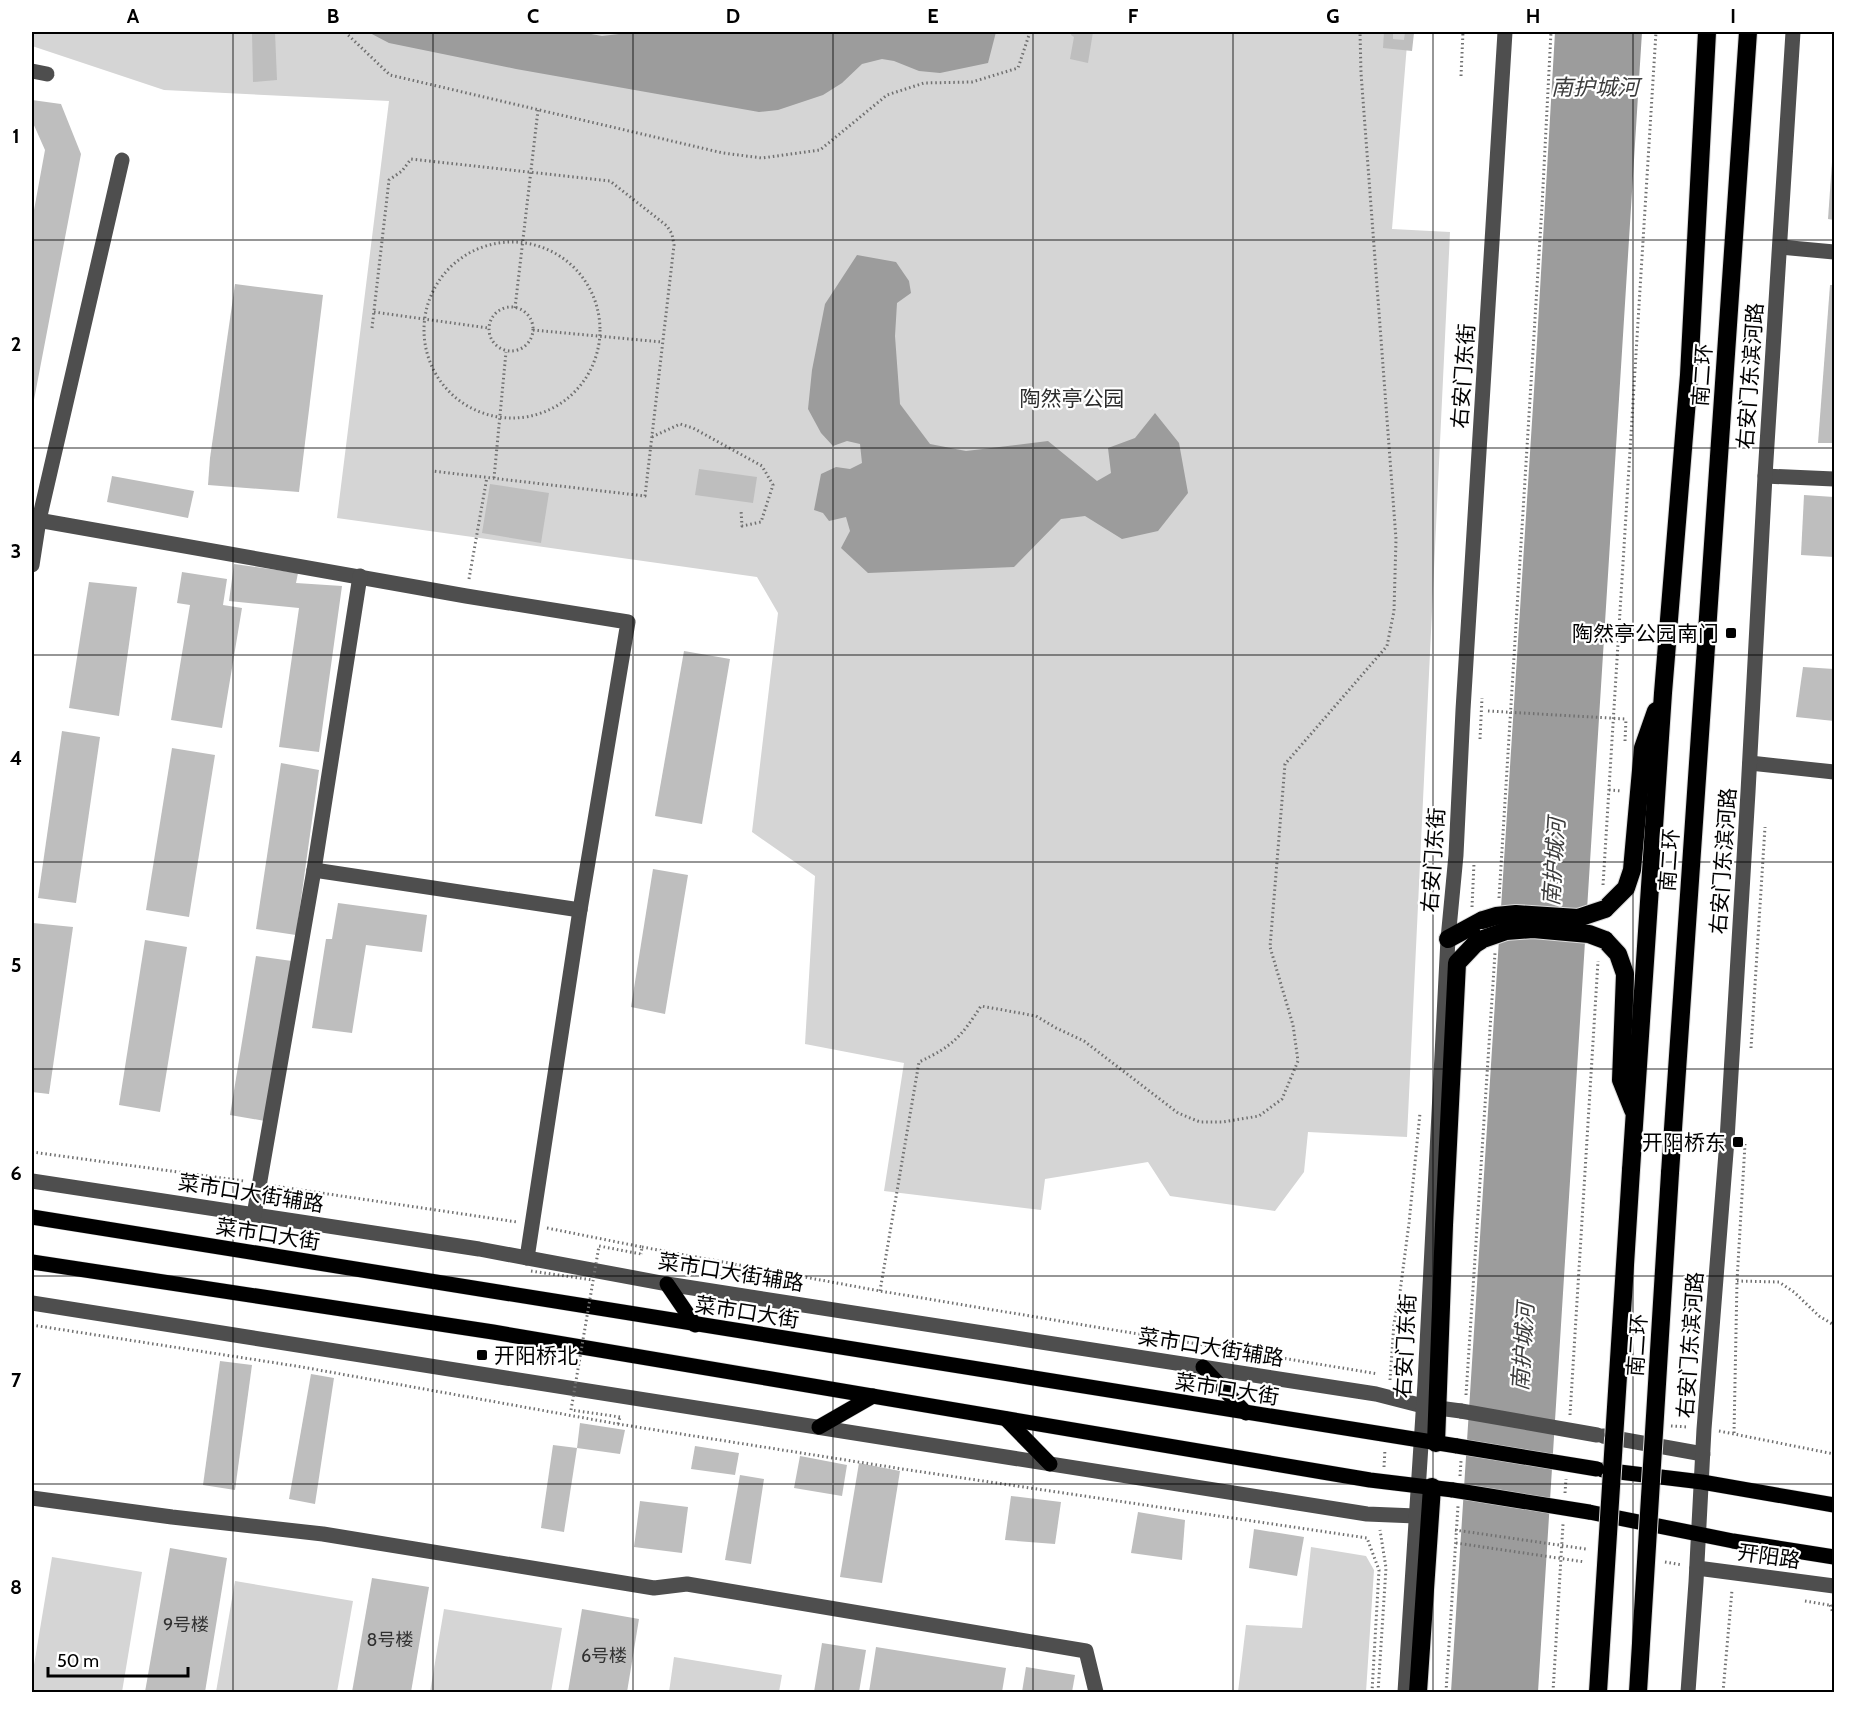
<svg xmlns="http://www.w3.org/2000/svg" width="1866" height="1724" viewBox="0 0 1866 1724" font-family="Cabin,'Noto Sans SC',sans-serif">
<rect width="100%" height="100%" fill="#fff"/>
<g fill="#d5d5d5">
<polygon points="32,32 1408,32 1392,229 1450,232 1407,1137 1308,1132 1304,1172 1275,1211 1170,1196 1148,1162 1045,1179 1041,1210 884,1191 904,1063 805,1044 815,876 752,832 778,613 757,577 337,518 389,101 164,90 32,46"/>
<polygon points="1311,1547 1366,1556 1374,1570 1366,1692 1238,1692 1246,1625 1302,1628"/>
<polygon points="52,1557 142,1572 122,1692 32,1692 32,1677"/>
<polygon points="235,1581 353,1601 337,1692 216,1692"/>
<polygon points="444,1609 562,1628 551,1692 430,1692"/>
<polygon points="674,1657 782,1675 779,1692 669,1692"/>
</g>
<g fill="#9c9c9c">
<polygon points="368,32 514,32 516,34 523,32 580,32 602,36 619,34 622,32 996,32 988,63 940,73 919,71 894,61 882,59 862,64 842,83 823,95 778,110 759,112 516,69 389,43"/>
<polygon points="1555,32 1642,32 1538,1692 1451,1692 1536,359"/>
<polygon points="857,255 896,262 909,281 911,293 897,303 895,336 900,404 930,444 966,451 1048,441 1097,481 1111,473 1108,448 1135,438 1155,413 1179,443 1188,493 1158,531 1122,539 1085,516 1061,519 1014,567 868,573 841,548 850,531 846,517 829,521 823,513 814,510 821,474 836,467 850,469 862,463 860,444 847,441 833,446 821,433 808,409 812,370 825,304"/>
</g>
<g fill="#bebebe">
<polygon points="252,32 275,32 277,80 253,82"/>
<polygon points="1072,32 1093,32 1088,63 1070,59 1074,37 1071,35"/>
<polygon points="1384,32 1393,33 1393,39 1404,40 1405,32 1419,32 1419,34 1414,33 1412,51 1383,48"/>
<polygon points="32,100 61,104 81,154 33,405 32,221 45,150 33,123 32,123"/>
<polygon points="1833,148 1834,148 1834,220 1828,219"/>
<polygon points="235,284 323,295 299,492 208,485 210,458"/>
<polygon points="1830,285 1834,285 1834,443 1818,443"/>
<polygon points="699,469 757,477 753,503 695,495"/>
<polygon points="112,476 194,491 188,518 107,502"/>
<polygon points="490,484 549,493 541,543 482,533"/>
<polygon points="1804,495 1834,497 1834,557 1801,555"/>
<polygon points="234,564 298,573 296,583 342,586 319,752 279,747 299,608 229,601"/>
<polygon points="182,572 227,579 223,605 242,608 222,728 171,720 190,605 177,603"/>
<polygon points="89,582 137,587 119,716 69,708"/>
<polygon points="684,651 730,659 702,824 655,816"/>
<polygon points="1803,667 1834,669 1834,721 1796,717"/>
<polygon points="62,731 100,737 76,903 38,898"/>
<polygon points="172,748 215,755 189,917 146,910"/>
<polygon points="281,763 319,770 296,935 256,929"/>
<polygon points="653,869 688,875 665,1014 631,1007"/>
<polygon points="338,903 427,915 422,952 366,945 352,1033 312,1028 326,939 332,939"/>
<polygon points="33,923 73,927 49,1094 32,1092 32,934"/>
<polygon points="145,940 187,947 160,1112 119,1105"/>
<polygon points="256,956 292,961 265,1121 230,1115"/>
<polygon points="220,1361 252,1365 235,1490 203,1485"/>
<polygon points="311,1374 334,1378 315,1504 289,1499"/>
<polygon points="580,1423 625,1430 620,1454 577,1448"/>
<polygon points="553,1445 577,1448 564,1532 541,1528"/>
<polygon points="695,1446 739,1453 735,1475 691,1469"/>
<polygon points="800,1456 847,1465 842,1496 794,1488"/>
<polygon points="859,1463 900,1471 882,1583 840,1577"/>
<polygon points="740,1475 764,1479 751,1564 725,1560"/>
<polygon points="1011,1496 1061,1502 1055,1544 1005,1540"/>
<polygon points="640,1501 688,1507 682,1553 634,1547"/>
<polygon points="1138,1512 1185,1520 1182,1560 1131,1553"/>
<polygon points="1254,1529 1304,1537 1297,1576 1249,1568"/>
<polygon points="170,1548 227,1558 205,1692 145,1692"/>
<polygon points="372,1578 429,1587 411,1692 352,1692"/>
<polygon points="582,1609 639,1619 627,1692 568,1692"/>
<polygon points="822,1643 866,1650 859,1692 814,1692"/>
<polygon points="876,1647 1006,1668 1002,1692 869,1692"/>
<polygon points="1026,1667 1075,1675 1072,1692 1022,1692"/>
</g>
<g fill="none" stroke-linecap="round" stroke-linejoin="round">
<defs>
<g id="major">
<polyline points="32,1217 1457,1446"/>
<polyline points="32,1262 493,1332 1370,1480 1453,1490"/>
<polyline points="667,1284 695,1325"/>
<polyline points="1203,1367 1246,1413"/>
<polyline points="1006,1419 1050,1464"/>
<polyline points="819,1427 873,1396"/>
<polyline points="1603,1470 1702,1482 1834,1505"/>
<polyline points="1589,1512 1733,1541 1834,1557"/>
</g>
<g id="highway">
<polyline points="1605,909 1626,888 1632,870 1643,748 1656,711"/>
<polyline points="1448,939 1483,920"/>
<polyline points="1605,940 1618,954 1625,974 1621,1080 1633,1110"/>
<polyline points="1631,1170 1663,693 1689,375 1707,32"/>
<polyline points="1670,1173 1748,32"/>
<polyline points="1436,1443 1444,1225 1457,963 1475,944 1483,939"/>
<polyline points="1418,1692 1432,1487"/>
</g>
</defs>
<use href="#major" stroke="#dbdbdb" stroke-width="16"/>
<use href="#highway" stroke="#dbdbdb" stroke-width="20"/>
<g stroke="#707070" stroke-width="3" stroke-dasharray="1.5 3" stroke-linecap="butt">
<polyline points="345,32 390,75 723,153 762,158 820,150 887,95 924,83 972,82 1018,68 1030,32"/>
<polyline points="1461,76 1463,32"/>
<circle cx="512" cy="330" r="88"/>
<circle cx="511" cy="329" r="22"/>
<polyline points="515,308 538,110"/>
<polyline points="374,312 488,328"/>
<polyline points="372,328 389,180 402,171 411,159 610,181 667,226 672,234 674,245 645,496 432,471"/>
<polyline points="533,330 662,342"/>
<polyline points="652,437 680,424 693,428 762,466 773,485 761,522 742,526 741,510"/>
<polyline points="494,478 506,352"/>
<polyline points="469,579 487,477"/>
<polyline points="1480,739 1482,698"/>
<polyline points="1625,741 1626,719"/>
<polyline points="1609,790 1622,791"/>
<polyline points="1718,873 1723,790"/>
<polyline points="1603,885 1656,32"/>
<polyline points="1499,898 1542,206 1551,32"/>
<polyline points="1472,907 1474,863"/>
<polyline points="1751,1048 1765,827"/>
<polyline points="32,1152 244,1181"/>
<polyline points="274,1186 517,1222"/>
<polyline points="547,1228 642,1247 641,1254"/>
<polyline points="642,1247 880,1291 1378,1374"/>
<polyline points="1737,1281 1779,1282 1794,1292 1819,1316 1834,1325"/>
<path d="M880 1291 919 1062C953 1046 961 1037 981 1006L1036 1016 1056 1028 1084 1041 1178 1113 1200 1122H1223L1259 1116 1282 1099 1298 1061 1293 1025 1270 947 1285 764 1387 646 1394 611 1396 539 1361 73 1360 32"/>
<polyline points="32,1325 302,1367 618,1424 909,1470 1367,1538 1379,1570 1372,1692"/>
<polyline points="1390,1380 1394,1323 1400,1292 1409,1223 1420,1113"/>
<polyline points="1466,1395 1495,953"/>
<polyline points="1570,1415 1598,961"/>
<polyline points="618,1424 620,1417"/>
<polyline points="1671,1426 1688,1427"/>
<polyline points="1719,1431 1834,1454"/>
<polyline points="1734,1433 1737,1281 1745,1144"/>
<polyline points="1384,1467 1385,1449"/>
<polyline points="1460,1476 1461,1461"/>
<polyline points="1565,1493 1566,1479"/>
<polyline points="1665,1562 1682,1565"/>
<polyline points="1805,1601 1834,1606"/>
<polyline points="1830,1605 1834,1615"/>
<polyline points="1378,1692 1386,1568 1380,1530"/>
<polyline points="1446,1692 1458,1506"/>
<polyline points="1553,1692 1563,1524"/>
<polyline points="1723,1692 1732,1590"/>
</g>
<g stroke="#4e4e4e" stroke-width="15">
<polyline points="32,71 47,74"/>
<polyline points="1780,247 1834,252"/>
<polyline points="1765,476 1834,479"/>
<polyline points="32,519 466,596 628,622 580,910 527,1258"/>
<polyline points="32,565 39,520 122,160"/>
<polyline points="1750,763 1834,772"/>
<polyline points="314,870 580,910"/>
<polyline points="32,1181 479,1249 667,1284 1376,1394 1423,1406 1461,1411"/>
<polyline points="254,1215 314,870 360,576"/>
<polyline points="32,1303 1367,1514 1416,1516"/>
<polyline points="1603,1436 1703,1454"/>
<polyline points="32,1498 172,1517 323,1534 654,1588 687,1584 1086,1651 1096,1692"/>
<polyline points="1697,1568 1834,1586"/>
<polyline points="1405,1692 1425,1383 1448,939 1456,855 1463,710 1505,32"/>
<polyline points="1688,1692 1696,1582 1704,1429 1727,1140 1748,792 1765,476 1793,32"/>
</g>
<use href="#major" stroke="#000" stroke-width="15"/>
<use href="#highway" stroke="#000" stroke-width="18"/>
<defs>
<g id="major-bridge">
<polyline points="1457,1446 1597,1469"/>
<polyline points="1453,1490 1589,1512"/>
</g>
<g id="highway-bridge">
<polyline points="1483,920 1496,916 1516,914 1578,918 1605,909"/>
<polyline points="1483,939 1506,931 1533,929 1589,934 1605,940"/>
<polyline points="1598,1692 1631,1170"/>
<polyline points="1638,1692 1670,1173"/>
</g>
</defs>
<use href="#major-bridge" stroke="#dbdbdb" stroke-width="16" stroke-linecap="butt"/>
<use href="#highway-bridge" stroke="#dbdbdb" stroke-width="20" stroke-linecap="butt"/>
<g stroke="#707070" stroke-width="3" stroke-dasharray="1.5 3" stroke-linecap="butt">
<polyline points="1488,711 1626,719"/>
<polyline points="531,1271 593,1280"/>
<polyline points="620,1417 571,1410 599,1246 641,1254"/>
<polyline points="1455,1530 1586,1549"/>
<polyline points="1456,1543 1585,1562"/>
</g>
<polyline stroke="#4e4e4e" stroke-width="15" points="1461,1411 1597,1435"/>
<use href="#major-bridge" stroke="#000" stroke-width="15"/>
<use href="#highway-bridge" stroke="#000" stroke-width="18"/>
</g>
<path fill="none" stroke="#000" stroke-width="1.5" stroke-opacity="0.55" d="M233 32V1692M433 32V1692M633 32V1692M833 32V1692M1033 32V1692M1233 32V1692M1433 32V1692M1633 32V1692M32 240H1834M32 448H1834M32 655H1834M32 862H1834M32 1069H1834M32 1276H1834M32 1484H1834"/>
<g fill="#000" stroke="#fff" stroke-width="2">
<rect x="1725" y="627" width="12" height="12" rx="3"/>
<rect x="1732" y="1136" width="12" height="12" rx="3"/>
<rect x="476" y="1349" width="12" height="12" rx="3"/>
</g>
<g text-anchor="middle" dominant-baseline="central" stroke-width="4.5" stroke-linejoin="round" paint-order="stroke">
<g font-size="18" fill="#303030">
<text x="186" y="1625">9号楼</text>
<text x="390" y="1640">8号楼</text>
<text x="604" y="1656">6号楼</text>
</g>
<g font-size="21" fill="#000" stroke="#fff">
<text transform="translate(1702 375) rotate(-86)">南二环</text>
<text transform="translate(1463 376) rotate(-86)">右安门东街</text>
<text transform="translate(1750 376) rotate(-86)">右安门东滨河路</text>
<text transform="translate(1433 860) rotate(-86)">右安门东街</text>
<text transform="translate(1669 860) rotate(-86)">南二环</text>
<text transform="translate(1723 861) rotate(-86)">右安门东滨河路</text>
<text transform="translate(251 1193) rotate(9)">菜市口大街辅路</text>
<text transform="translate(268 1234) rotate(9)">菜市口大街</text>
<text transform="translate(731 1272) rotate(9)">菜市口大街辅路</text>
<text transform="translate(747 1312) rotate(9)">菜市口大街</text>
<text transform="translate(1637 1345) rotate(-86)">南二环</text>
<text transform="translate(1690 1345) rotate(-86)">右安门东滨河路</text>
<text transform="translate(1405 1346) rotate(-87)">右安门东街</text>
<text transform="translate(1211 1347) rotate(9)">菜市口大街辅路</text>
<text transform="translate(1227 1389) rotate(9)">菜市口大街</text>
<text transform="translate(1769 1556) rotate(8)">开阳路</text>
</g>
<g font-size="21" fill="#2c2c2c" stroke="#fff">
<text x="1072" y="398">陶然亭公园</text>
</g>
<g font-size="21" fill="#000" stroke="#fff" text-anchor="end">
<text x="1719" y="633">陶然亭公园南门</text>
<text x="1726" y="1142">开阳桥东</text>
<text x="494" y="1355" text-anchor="start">开阳桥北</text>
</g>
<g font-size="22" font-style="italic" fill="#3d3d3d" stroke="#fff">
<text x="1595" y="87">南护城河</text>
<text transform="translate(1554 862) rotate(-86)">南护城河</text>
<text transform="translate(1523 1347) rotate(-86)">南护城河</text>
</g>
</g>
<rect width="1866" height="1724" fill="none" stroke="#ffffff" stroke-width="66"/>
<path d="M48 1667v9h140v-9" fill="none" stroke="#000000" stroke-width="3"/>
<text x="57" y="1667" font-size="18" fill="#000000" stroke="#ffffff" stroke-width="4.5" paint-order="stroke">50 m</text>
<rect x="33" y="33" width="1800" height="1658" fill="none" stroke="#000" stroke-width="2"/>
<g font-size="20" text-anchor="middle" font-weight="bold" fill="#000">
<text x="133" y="23">A</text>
<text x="333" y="23">B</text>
<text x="533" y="23">C</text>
<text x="733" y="23">D</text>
<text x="933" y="23">E</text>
<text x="1133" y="23">F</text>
<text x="1333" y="23">G</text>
<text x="1533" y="23">H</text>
<text x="1733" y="23">I</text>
<text x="16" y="143">1</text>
<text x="16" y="351">2</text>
<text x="16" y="558">3</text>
<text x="16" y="765">4</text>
<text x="16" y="972">5</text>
<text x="16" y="1180">6</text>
<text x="16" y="1387">7</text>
<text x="16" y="1594">8</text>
</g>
</svg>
